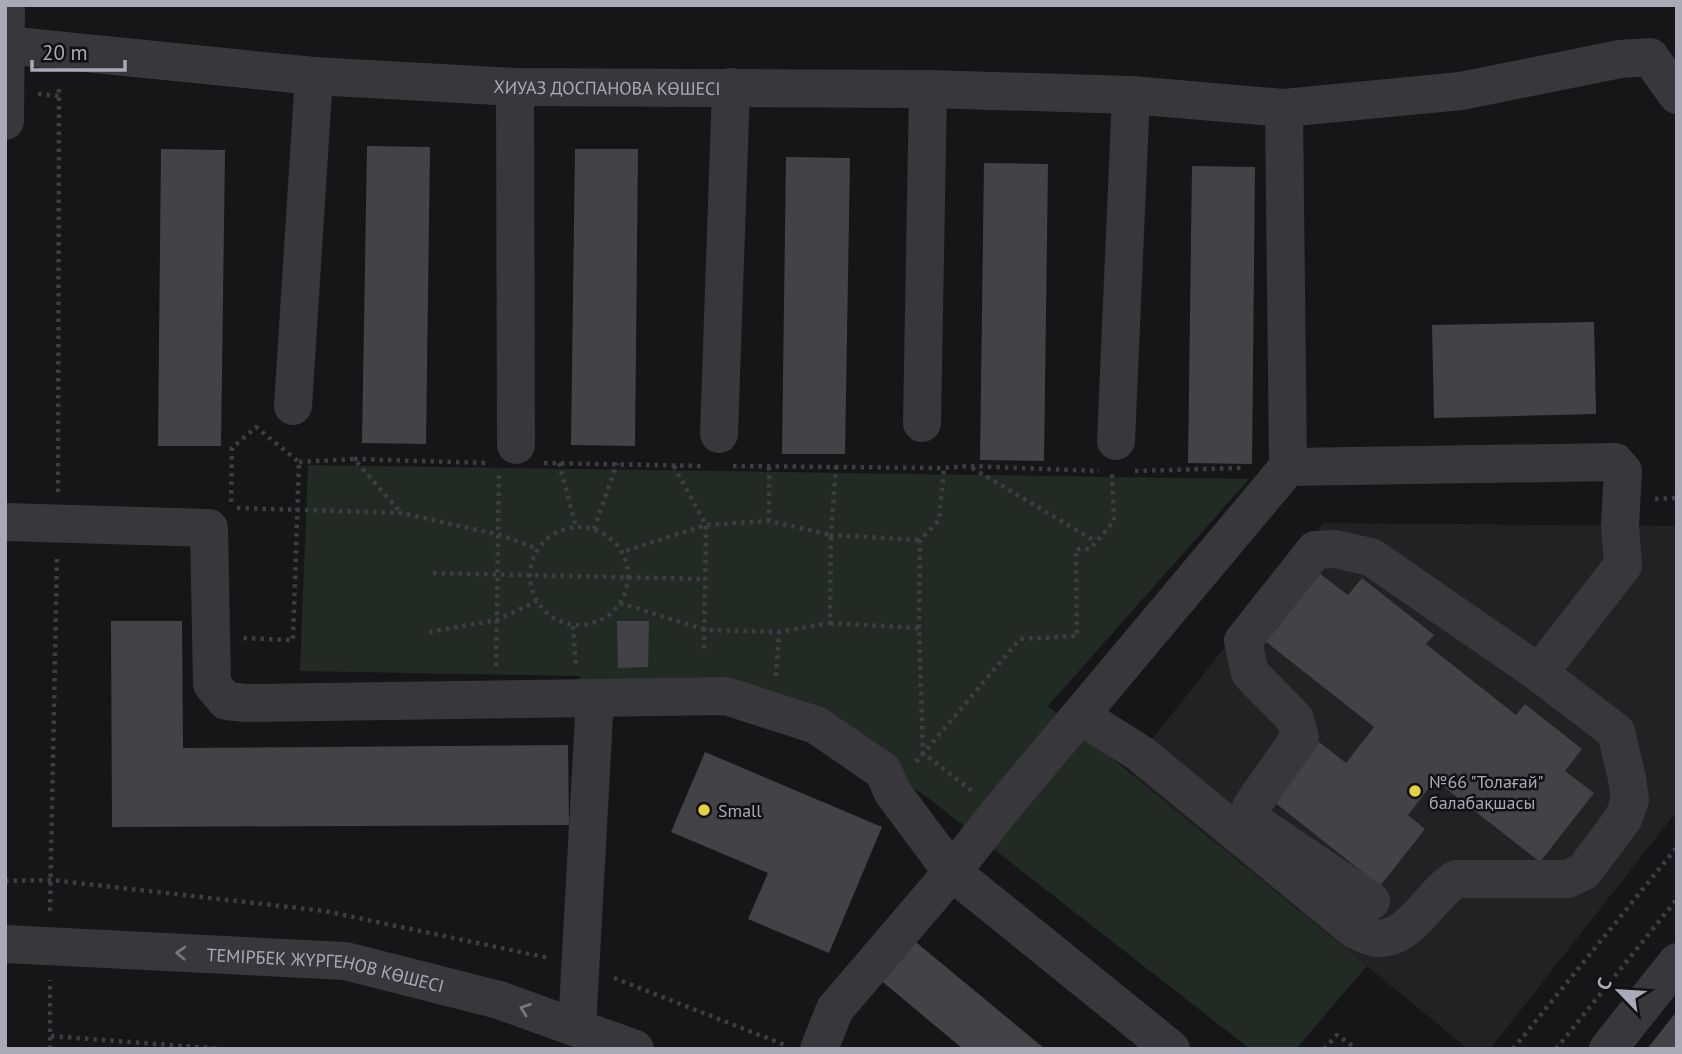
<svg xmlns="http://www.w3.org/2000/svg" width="1682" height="1054" viewBox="0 0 1682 1054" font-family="'PT Sans',sans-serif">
<rect width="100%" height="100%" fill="#161618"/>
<polygon fill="#222224" points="1323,523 1677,526 1677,811 1490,1049 1468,1049 1128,770"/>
<polygon fill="#222a24" points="308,465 1249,479 1048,706 1367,966 1296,1049 1250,1049 927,797 780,703 595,698 579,676 300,671"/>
<g fill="#434347">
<polygon points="367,146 430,147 426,444 362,443"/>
<polygon points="161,149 225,150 221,446 158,446"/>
<polygon points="575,149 638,149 635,446 571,445"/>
<polygon points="786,157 850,158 845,454 782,454"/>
<polygon points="984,163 1048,164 1044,461 980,460"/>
<polygon points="1192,166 1255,167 1252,464 1188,463"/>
<polygon points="1594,322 1596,414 1434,418 1432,325"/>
<polygon points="1319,573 1348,595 1362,578 1434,635 1426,644 1516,715 1525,704 1582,749 1565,771 1594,793 1540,862 1435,780 1408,815 1425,829 1380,886 1273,801 1319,742 1346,763 1374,727 1265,641"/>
<polygon points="111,621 182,621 183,748 568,745 569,825 112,827"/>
<polygon points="617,621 649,621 648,667 618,668"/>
<polygon points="705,752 882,827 829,953 748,919 768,873 671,832"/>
<polygon points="911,938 1045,1049 963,1049 878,978"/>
<polygon points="1677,1011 1677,1049 1647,1049"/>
</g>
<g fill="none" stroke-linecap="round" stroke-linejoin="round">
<g stroke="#3d3e43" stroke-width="4.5" stroke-dasharray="3.5 5" stroke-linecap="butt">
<polyline points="38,94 59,96"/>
<polyline points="354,459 486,463"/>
<polyline points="299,462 354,459 401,513"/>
<polyline points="544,463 703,466"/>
<polyline points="559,463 576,527"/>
<polyline points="674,466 706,525 704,649"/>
<polyline points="733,466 944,468 969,466 1099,471"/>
<polyline points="836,466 831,535 920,540"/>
<polyline points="769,467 769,521"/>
<polyline points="972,468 1095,541"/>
<polyline points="1135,471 1242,468"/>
<polyline points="58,492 59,84"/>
<polyline points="1655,499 1677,498"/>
<polyline points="231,502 232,448 256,427 299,462 293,640 243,638"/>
<polyline points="237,508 402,513 500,535 538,549"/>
<circle cx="579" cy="576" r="49"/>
<polyline points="594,529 617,463"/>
<polyline points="433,573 704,579"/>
<polyline points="620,603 706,630 779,632 830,623 831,535 769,521 706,525 622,552"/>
<polyline points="830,623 919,628 923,753 972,791"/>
<polyline points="573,626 576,666"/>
<polyline points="919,628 920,540 939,520 944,468"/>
<polyline points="429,632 497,620 537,601"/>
<polyline points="496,666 499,475"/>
<polyline points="776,676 779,632"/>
<polyline points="916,762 1020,639 1077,636 1076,549 1090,549 1114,521 1112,473"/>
<polyline points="5,881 51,880 325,911 549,958"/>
<polyline points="50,911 57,556"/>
<polyline points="614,978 785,1045"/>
<polyline points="51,1036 223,1049"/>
<polyline points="50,1049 50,980"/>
<polyline points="1324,1049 1337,1035 1357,1049"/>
<polyline points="1513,1049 1677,847"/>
<polyline points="1556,1049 1677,899"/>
</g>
<g stroke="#37373c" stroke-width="38">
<path id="s1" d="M5 45 314 76 515 87 928 89 1131 95 1284 108 1461 91 1620 59 1650 57 1677 95"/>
<polyline points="515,87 516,445"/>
<polyline points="5,121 6,5"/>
<polyline points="293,406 314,76"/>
<polyline points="922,423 928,89"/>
<polyline points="719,434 731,87"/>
<polyline points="1116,441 1131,95"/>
<polyline points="1288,467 1615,462 1623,471 1620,525 1623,565 1539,673"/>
<polyline points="5,522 209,528 212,684 226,701 246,703 726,696 816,725 883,771 893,793 952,872 1171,1049"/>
<path d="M1081 716 1141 754 1355 930C1361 932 1369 937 1376 938 1409 942 1431 894 1456 879H1568L1584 871 1623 819 1630 800 1627 778 1616 732 1539 673 1371 557 1335 549 1315 550 1243 641 1250 673 1295 719 1300 737 1251 807 1250 819 1371 901"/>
<path id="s2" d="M5 944 345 961 499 1000 635 1049"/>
<polyline points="577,1028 595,698"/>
<polyline points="819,1049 835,1009 952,872 999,812 1288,467 1284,108"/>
<polyline points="1608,1049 1677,962"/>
</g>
</g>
<defs><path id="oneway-chevron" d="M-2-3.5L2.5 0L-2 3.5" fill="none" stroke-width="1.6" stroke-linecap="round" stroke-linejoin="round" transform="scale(1.75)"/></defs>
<g stroke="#767680">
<use href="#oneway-chevron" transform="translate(181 953) rotate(-177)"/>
<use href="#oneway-chevron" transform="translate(525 1009) rotate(-160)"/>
</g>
<g fill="#e4d041" stroke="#111113" stroke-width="2.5">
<circle cx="1415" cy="791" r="7"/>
<circle cx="704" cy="810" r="7"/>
</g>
<g text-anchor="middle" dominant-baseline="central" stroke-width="5" stroke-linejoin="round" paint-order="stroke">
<g font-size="18" fill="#a9aab7" stroke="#111113">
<text stroke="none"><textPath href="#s1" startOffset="604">ХИУАЗ ДОСПАНОВА КӨШЕСІ</textPath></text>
<text stroke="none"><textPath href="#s2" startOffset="322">ТЕМІРБЕК ЖҮРГЕНОВ КӨШЕСІ</textPath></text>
</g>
<g font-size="18" fill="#a9aab7" stroke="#111113" text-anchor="start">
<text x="1429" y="781">№66 "Толағай"<tspan x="1429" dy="21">балабақшасы</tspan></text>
<text x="718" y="810">Small</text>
</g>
</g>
<rect width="1682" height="1054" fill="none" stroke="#a9aab7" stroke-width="14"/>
<g transform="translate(1619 991) rotate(295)" stroke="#111113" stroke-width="5" paint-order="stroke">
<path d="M0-5L12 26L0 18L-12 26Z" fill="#a9aab7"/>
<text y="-10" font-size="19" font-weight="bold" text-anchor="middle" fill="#a9aab7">С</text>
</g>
<path d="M32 60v10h93v-10" fill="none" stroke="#a9aab7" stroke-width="3.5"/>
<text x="42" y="60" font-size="21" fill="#a9aab7" stroke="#111113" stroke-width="5" paint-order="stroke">20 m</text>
</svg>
